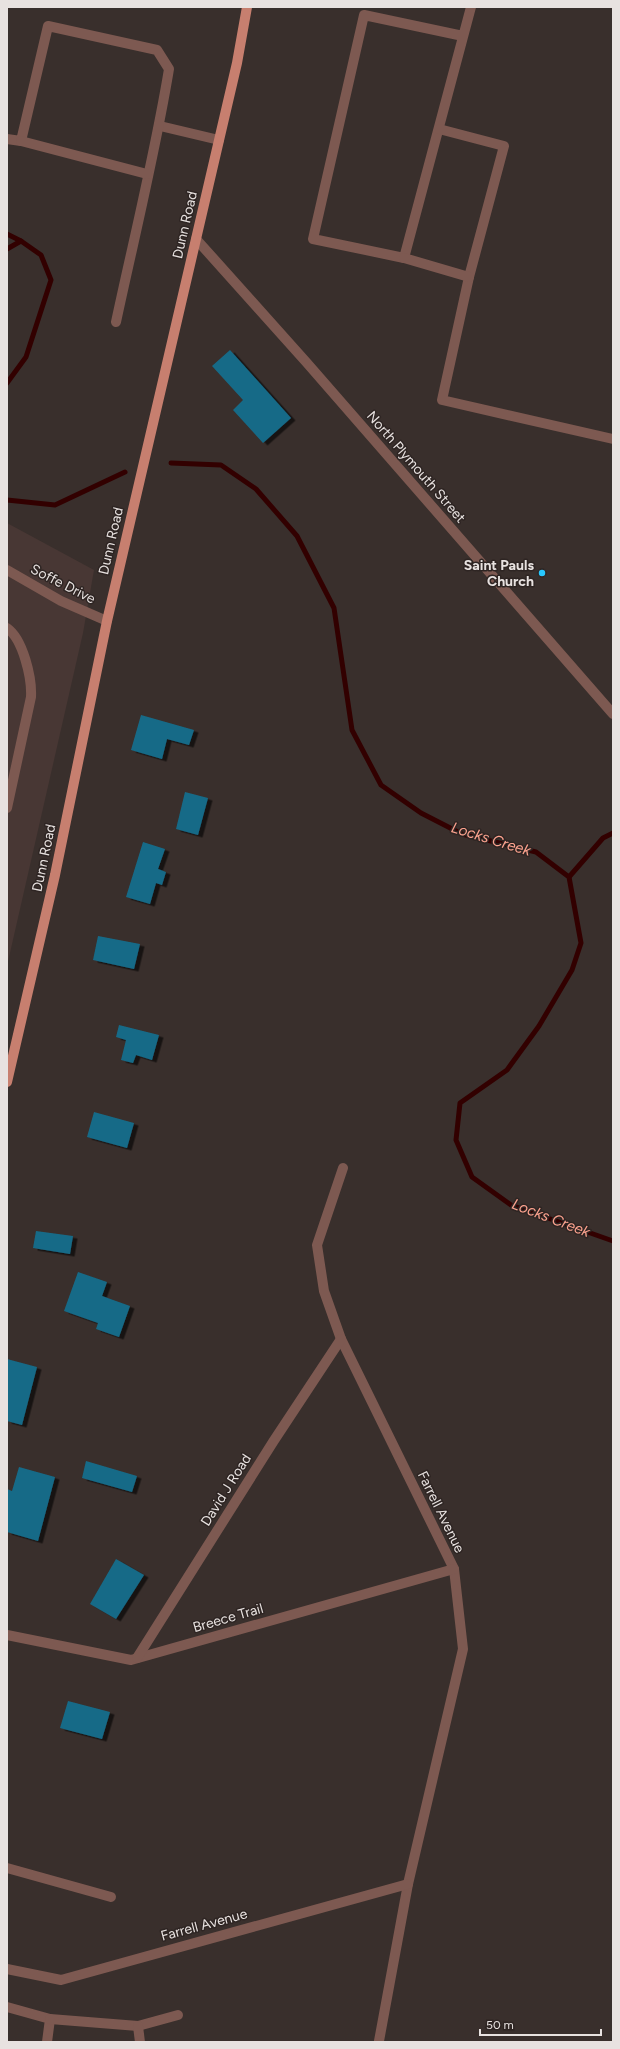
<svg xmlns="http://www.w3.org/2000/svg" width="620" height="2049" viewBox="0 0 620 2049" font-family="Figtree,sans-serif">
<defs>
<filter id="shadow"><feDropShadow dx="4.5" dy="2.5" stdDeviation="0" flood-color="#0009"/></filter>
</defs>
<rect width="100%" height="100%" fill="#392f2c"/>
<polygon fill="#483734" points="7,523 94,570 83,633 7,966"/>
<g fill="none" stroke-linecap="round" stroke-linejoin="round">
<g stroke="#320000" stroke-width="5">
<polyline points="7,234 21,241"/>
<polyline points="7,249 21,241 41,255 51,280 26,357 7,383"/>
<polyline points="171,463 221,465 256,489 297,536 334,608 352,730 381,785 421,813 462,834 536,852 569,877 581,943 572,970 539,1026 507,1070 460,1103 456,1140 472,1177 511,1205 613,1241"/>
<polyline points="7,500 55,505 125,472"/>
<polyline points="569,877 603,838 613,833"/>
</g>
</g>
<g fill="#176a87" filter="url(#shadow)">
<polygon points="230,350 291,418 263,443 233,410 243,400 212,366"/>
<polygon points="141,715 194,730 189,745 167,739 162,759 131,750"/>
<polygon points="185,792 208,798 198,835 176,829"/>
<polygon points="143,842 165,849 158,869 166,872 162,885 156,883 150,904 126,897"/>
<polygon points="98,936 140,944 134,969 93,960"/>
<polygon points="119,1025 159,1035 152,1060 136,1055 133,1063 121,1060 126,1040 116,1037"/>
<polygon points="94,1112 134,1123 127,1148 87,1137"/>
<polygon points="36,1231 73,1236 70,1254 33,1248"/>
<polygon points="78,1272 107,1282 102,1296 130,1306 119,1337 96,1329 98,1323 64,1311"/>
<polygon points="7,1359 37,1367 22,1425 7,1421"/>
<polygon points="86,1461 137,1476 132,1492 82,1478"/>
<polygon points="19,1467 55,1477 38,1541 7,1532 7,1489 12,1491"/>
<polygon points="116,1559 144,1575 116,1619 90,1604"/>
<polygon points="68,1701 110,1712 102,1739 60,1728"/>
</g>
<g fill="none" stroke-linecap="round" stroke-linejoin="round">
<g stroke="#7d5951" stroke-width="10">
<polyline points="463,36 364,15 313,239 404,258 471,7"/>
<polyline points="160,126 219,140"/>
<polyline points="439,129 504,146 469,277 442,400 613,439"/>
<path d="M7 139 21 141 48 26 157 50 169 69C155 154 134 238 116 322"/>
<polyline points="21,141 147,174"/>
<polyline points="196,239 307,363 613,714"/>
<polyline points="404,258 469,277"/>
<polyline points="7,570 61,601 107,621"/>
<path d="M7 628C23 639 32 678 31 697L7 808"/>
<polyline points="343,1168 317,1245 324,1291 341,1339 454,1569 463,1649 408,1884 379,2041"/>
<polyline points="7,1635 131,1660 454,1569"/>
<polyline points="137,1658 273,1442 341,1339"/>
<polyline points="7,1868 111,1897"/>
<polyline points="7,1969 61,1980 408,1884"/>
<polyline points="7,2007 50,2019 47,2042"/>
<polyline points="50,2019 138,2026 178,2015"/>
<polyline points="138,2026 140,2042"/>
</g>
<polyline stroke="#c77f6f" stroke-width="10" points="7,1082 55,875 107,621 237,63 247,7"/>
</g>
<circle fill="#28c8ff" stroke="#2e2523" stroke-width="1.5" cx="542" cy="573" r="4"/>
<g text-anchor="middle" dominant-baseline="central" stroke-width="3" stroke-linejoin="round" paint-order="stroke">
<g font-size="14" fill="#e8e2e0" stroke="#2e2523">
<text transform="translate(185 225) rotate(-77)">Dunn Road</text>
<text transform="translate(416 467) rotate(49)">North Plymouth Street</text>
<text transform="translate(111 541) rotate(-77)">Dunn Road</text>
<text transform="translate(63 584) rotate(27)">Soffe Drive</text>
<text transform="translate(44 858) rotate(-78)">Dunn Road</text>
<text transform="translate(226 1490) rotate(-58)">David J Road</text>
<text transform="translate(441 1512) rotate(64)">Farrell Avenue</text>
<text transform="translate(228 1618) rotate(-16)">Breece Trail</text>
<text transform="translate(204 1925) rotate(-15)">Farrell Avenue</text>
</g>
<g font-size="14" font-weight="bold" fill="#e8e2e0" stroke="#2e2523" text-anchor="end">
<text x="534" y="565">Saint Pauls<tspan x="534" dy="16">Church</tspan></text>
</g>
<g font-size="15" font-style="italic" fill="#fda38f" stroke="#2e2523">
<text transform="translate(491 839) rotate(17)">Locks Creek</text>
<text transform="translate(551 1218) rotate(21)">Locks Creek</text>
</g>
</g>
<rect width="620" height="2049" fill="none" stroke="#e8e2e0" stroke-width="16"/>
<path d="M480 2029v6h121v-6" fill="none" stroke="#e8e2e0" stroke-width="2"/>
<text x="486" y="2029" font-size="12" fill="#e8e2e0" stroke="#2e2523" stroke-width="3" paint-order="stroke">50 m</text>
</svg>
